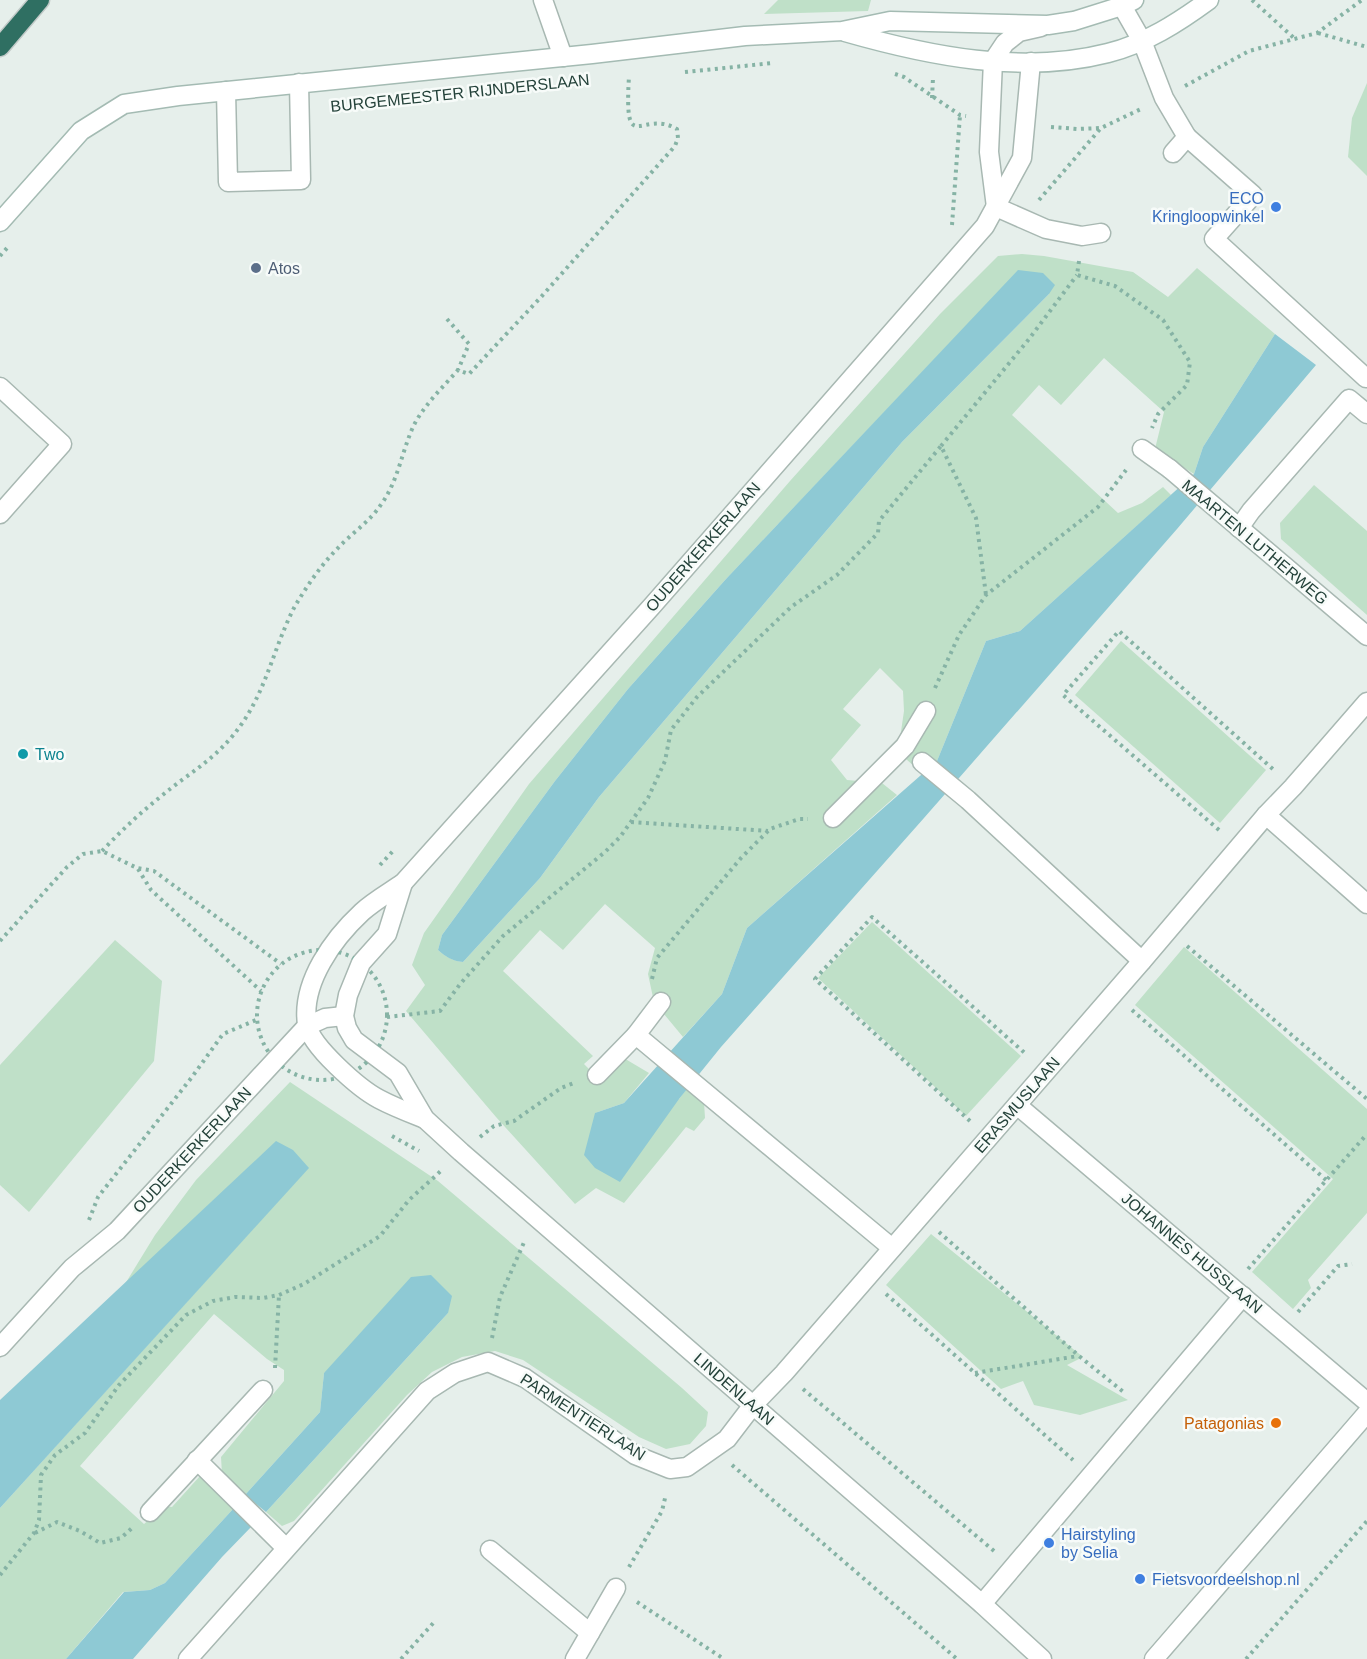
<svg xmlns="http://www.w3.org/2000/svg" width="1367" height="1659" viewBox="0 0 1367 1659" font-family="Helvetica,sans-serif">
<rect width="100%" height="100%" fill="#e6efeb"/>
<g fill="#bfe0c8" fill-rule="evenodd">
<polygon points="778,0 871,0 868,11 764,14"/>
<polygon points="1367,83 1367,176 1348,157 1352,118"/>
<path d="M1022 254 1044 256 1133 272 1168 297 1197 268 1275 334 1203 447 1194 474 1155 449 1164 412 1104 358 1061 405 1039 385 1012 415 1118 513 1142 503 1163 487 1171 495 1020 631 986 641 937 761 923 774 898 752 904 711 903 691 880 668 843 709 861 725 831 760 847 780 882 783 897 795 747 928 722 994 683 1037 654 1002 648 974 655 948 605 904 563 950 540 930 503 971 593 1056 584 1064 599 1079 622 1057 649 1073 624 1103 595 1113 679 1099 688 1087 704 1102 705 1118 694 1131 686 1127 624 1203 596 1188 575 1204 496 1117 406 1011 425 985 412 965 424 933 529 784 790 481 940 314 998 256ZM1018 271 1049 294 902 442 599 797 540 878 463 962C453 961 446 957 438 950L442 935 555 781 628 689 726 579Z"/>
<polygon points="1314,485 1367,531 1367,615 1281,539 1280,523"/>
<polygon points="1121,641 1266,770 1220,823 1075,695"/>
<polygon points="872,922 1021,1056 966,1116 818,978"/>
<polygon points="115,940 162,981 154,1061 29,1212 0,1185 0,1065"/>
<polygon points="1184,947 1367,1109 1367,1213 1308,1280 1311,1288 1293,1309 1252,1272 1333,1179 1135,1005"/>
<polygon points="290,1082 438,1181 682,1388 708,1412 706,1426 690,1444 666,1449 639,1437 523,1360 495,1351 462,1357 432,1372 407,1395 294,1521 282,1526 266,1512 448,1313 324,1373 320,1412 245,1495 222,1474 221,1457 284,1381 284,1370 267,1359 214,1314 80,1466 144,1524 165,1506 172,1507 200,1476 234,1508 165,1583 150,1590 123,1592 66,1659 0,1659 0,1508 308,1168 276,1142 125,1284 155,1235 196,1180"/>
<polygon points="931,1234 1083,1357 1067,1365 1128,1400 1080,1415 1034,1405 1023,1381 1001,1389 886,1285"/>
</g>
<g fill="#8ec9d4">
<path d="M1018 270 1043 273 1055 285 1049 294 902 442 599 797 540 878 463 962C452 961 446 957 438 950L442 935 555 781 628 689 726 579Z"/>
<polygon points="1275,334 1316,365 1177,529 924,818 721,1047 679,1099 620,1182 595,1168 584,1155 595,1113 624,1103 722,994 747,928 937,761 986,641 1020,631 1194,474 1203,447"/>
<polygon points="276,1141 293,1150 309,1168 0,1508 0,1400"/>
<polygon points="431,1275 452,1296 448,1313 266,1512 245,1495 320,1412 324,1373 411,1277"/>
<polygon points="234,1508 252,1526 222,1557 133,1659 66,1659 124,1592 150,1590 165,1583"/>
</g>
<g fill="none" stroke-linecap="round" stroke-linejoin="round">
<defs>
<g id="service">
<polyline points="543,0 563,57"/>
<polyline points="1122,6 1142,41 1164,98 1187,137 1173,153"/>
<polyline points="226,91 228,182 301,180 299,83"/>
<polyline points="1187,137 1253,195 1214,239 1366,378"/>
<polyline points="996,207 1046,229 1082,236 1101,233"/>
<polyline points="1142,449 1170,469"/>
<polyline points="833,818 905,746 926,711"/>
<polyline points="597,1075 636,1035 661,1002"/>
<polyline points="490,1550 590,1633 575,1659"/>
<polyline points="982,1604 1243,1296"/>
<polyline points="590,1633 616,1588"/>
</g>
<g id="minor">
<polyline points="996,207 989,152 993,61 1005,43 1019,32 1041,27"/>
<polyline points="0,387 62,444 0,514"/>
<polyline points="1170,469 1367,636"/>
<polyline points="1239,528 1251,511 1349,399 1367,414"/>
<polyline points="922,762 968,800 1142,961"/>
<polyline points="1266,815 1367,904"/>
<polyline points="403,883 387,934 361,963 348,995 344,1016 347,1028 354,1040 398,1073 425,1119 461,1152 982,1604 1042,1659"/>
<polyline points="636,1035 892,1248"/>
<polyline points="1017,1105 1367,1402"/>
<path d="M425 1119C410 1113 394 1107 379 1099 360 1089 310 1046 307 1024 301 982 334 938 362 912 374 901 390 892 403 883L652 606 985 226 1022 158 1031 62"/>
<polyline points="0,1347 72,1268 117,1231 307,1026 325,1018 344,1016"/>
<polyline points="197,1460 286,1548"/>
<polyline points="150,1512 263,1390"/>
<polyline points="188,1659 427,1391 455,1373 488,1362 525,1378 635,1455 670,1469 687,1467 727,1439 753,1405 784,1373 1142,961 1266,815 1293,787 1367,702"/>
<polyline points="1154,1659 1367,1413"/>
</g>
<g id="secondary">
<path d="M845 32C929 56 1022 75 1108 53 1145 44 1179 22 1209 0"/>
<polyline points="0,222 81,131 124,104 178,96 592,54 745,36 842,31 890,21 1048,25 1074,21 1122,6 1134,0"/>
</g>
<polyline id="motorway" points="0,47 40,0"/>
</defs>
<use href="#service" stroke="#a8b8b2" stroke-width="21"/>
<use href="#minor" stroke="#a8b8b2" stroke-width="21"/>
<use href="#secondary" stroke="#a4bbb3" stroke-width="21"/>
<use href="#motorway" stroke="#c2cac8" stroke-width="21"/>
<g stroke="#86b3a5" stroke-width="4" stroke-dasharray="3 4.5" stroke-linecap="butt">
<polyline points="1252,0 1294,38"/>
<polyline points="1318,33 1367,47"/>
<polyline points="685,72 773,63"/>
<polyline points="895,74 904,77 960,115 966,116"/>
<polyline points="1185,86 1249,51 1317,33 1362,0"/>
<polyline points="932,98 933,78"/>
<polyline points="1051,127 1078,129 1101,128 1141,109"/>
<polyline points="1039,200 1101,128"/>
<polyline points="952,225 960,115"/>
<polyline points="0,256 7,248"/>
<polyline points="1079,261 1077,275 1115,286 1163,320 1190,362 1187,385 1158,414 1152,428"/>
<polyline points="447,319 469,344 458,370"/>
<polyline points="941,446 1029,339 1077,275"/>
<polyline points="935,688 959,635 986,595 1098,507 1126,470"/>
<polyline points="631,822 768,831"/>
<polyline points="1219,830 1063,695 1119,631 1275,771"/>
<path d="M102 851C120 832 139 814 159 798 191 771 218 759 243 722 267 687 275 644 295 606 307 586 321 565 338 548 351 534 369 522 380 506 398 482 401 454 413 427 423 406 443 387 458 370L469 374 541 297 675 146 678 138 677 129C641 108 624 160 629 76"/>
<polyline points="380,865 393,851"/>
<polyline points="138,869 151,890 261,991"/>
<polyline points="0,941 67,867 83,854 102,851 137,868 154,871 281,964"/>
<polyline points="1187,946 1367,1099"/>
<circle cx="322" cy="1015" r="65"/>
<polyline points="652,979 657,958 741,858 770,829 799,819 808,819"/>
<polyline points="1132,1010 1326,1180"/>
<polyline points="387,1017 440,1011 461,983 503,936 605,852 620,837 648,798 665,761 671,730 697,697 791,607 837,575 878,533 879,521 941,446 976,518 986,595"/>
<polyline points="970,1121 815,979 872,917 1027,1055"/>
<polyline points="392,1136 419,1151"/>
<polyline points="480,1137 494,1126 514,1121 561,1088 574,1083"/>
<polyline points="89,1220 98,1197 192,1077 223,1034 256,1020"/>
<polyline points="939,1232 1079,1356 1126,1394"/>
<polyline points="1248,1269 1367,1134"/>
<polyline points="886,1294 1073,1460"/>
<polyline points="1298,1312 1338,1266 1352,1264"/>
<polyline points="492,1338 500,1297 525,1240"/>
<polyline points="275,1368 279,1295"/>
<polyline points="975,1373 1078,1356"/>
<polyline points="803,1389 994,1551"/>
<polyline points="732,1465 957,1659"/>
<polyline points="35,1533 57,1522 80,1531 100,1543 121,1538 132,1528"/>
<polyline points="629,1567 662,1511 666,1494"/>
<polyline points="0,1575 34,1533 39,1520 41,1475 55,1455 85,1433 119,1385 186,1315 213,1301 235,1297 263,1298 279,1295 304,1284 380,1236 409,1200 443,1169"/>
<polyline points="637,1602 724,1659"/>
<polyline points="401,1659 436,1620"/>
<polyline points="1246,1659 1367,1521"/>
</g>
<use href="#service" stroke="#fff" stroke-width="18"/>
<use href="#minor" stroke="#fff" stroke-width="18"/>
<use href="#secondary" stroke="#fff" stroke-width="18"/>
<use href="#motorway" stroke="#2f6f62" stroke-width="18"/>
</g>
<g fill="#3f7fe0" stroke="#f7fbf9" stroke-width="2">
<circle cx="1276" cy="207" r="6"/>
<circle cx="1049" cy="1543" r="6"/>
<circle cx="1140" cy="1579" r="6"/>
</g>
<circle fill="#5c6f8a" stroke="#f7fbf9" stroke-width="2" cx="256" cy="268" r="6"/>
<circle fill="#0f9aa8" stroke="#f7fbf9" stroke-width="2" cx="23" cy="754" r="6"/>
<circle fill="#e8710a" stroke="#f7fbf9" stroke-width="2" cx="1276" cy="1423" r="6"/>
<g text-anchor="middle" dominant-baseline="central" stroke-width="5" stroke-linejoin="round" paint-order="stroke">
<g font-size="16" fill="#24423a" stroke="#f7fbf9">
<text transform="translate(460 93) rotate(-6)">BURGEMEESTER RIJNDERSLAAN</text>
<text transform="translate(1255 542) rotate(40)">MAARTEN LUTHERWEG</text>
<text transform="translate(703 547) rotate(-49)">OUDERKERKERLAAN</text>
<text transform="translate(1017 1105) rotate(-49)">ERASMUSLAAN</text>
<text transform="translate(192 1150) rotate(-47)">OUDERKERKERLAAN</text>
<text transform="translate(1192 1253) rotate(40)">JOHANNES HUSSLAAN</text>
<text transform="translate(734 1389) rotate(41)">LINDENLAAN</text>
<text transform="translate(583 1417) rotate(33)">PARMENTIERLAAN</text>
</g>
<g font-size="16" fill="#366cbe" stroke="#f7fbf9" text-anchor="start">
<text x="1264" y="198" text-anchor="end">ECO<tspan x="1264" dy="18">Kringloopwinkel</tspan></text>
<text x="1061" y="1534">Hairstyling<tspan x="1061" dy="18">by Selia</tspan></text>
<text x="1152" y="1579">Fietsvoordeelshop.nl</text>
</g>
<g font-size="16" fill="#4e5e75" stroke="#f7fbf9" text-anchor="start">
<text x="268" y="268">Atos</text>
</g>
<g font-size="16" fill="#0d838f" stroke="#f7fbf9" text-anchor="start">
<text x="35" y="754">Two</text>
</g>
<g font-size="16" fill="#c56008" stroke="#f7fbf9" text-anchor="end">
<text x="1264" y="1423">Patagonias</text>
</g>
</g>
</svg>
